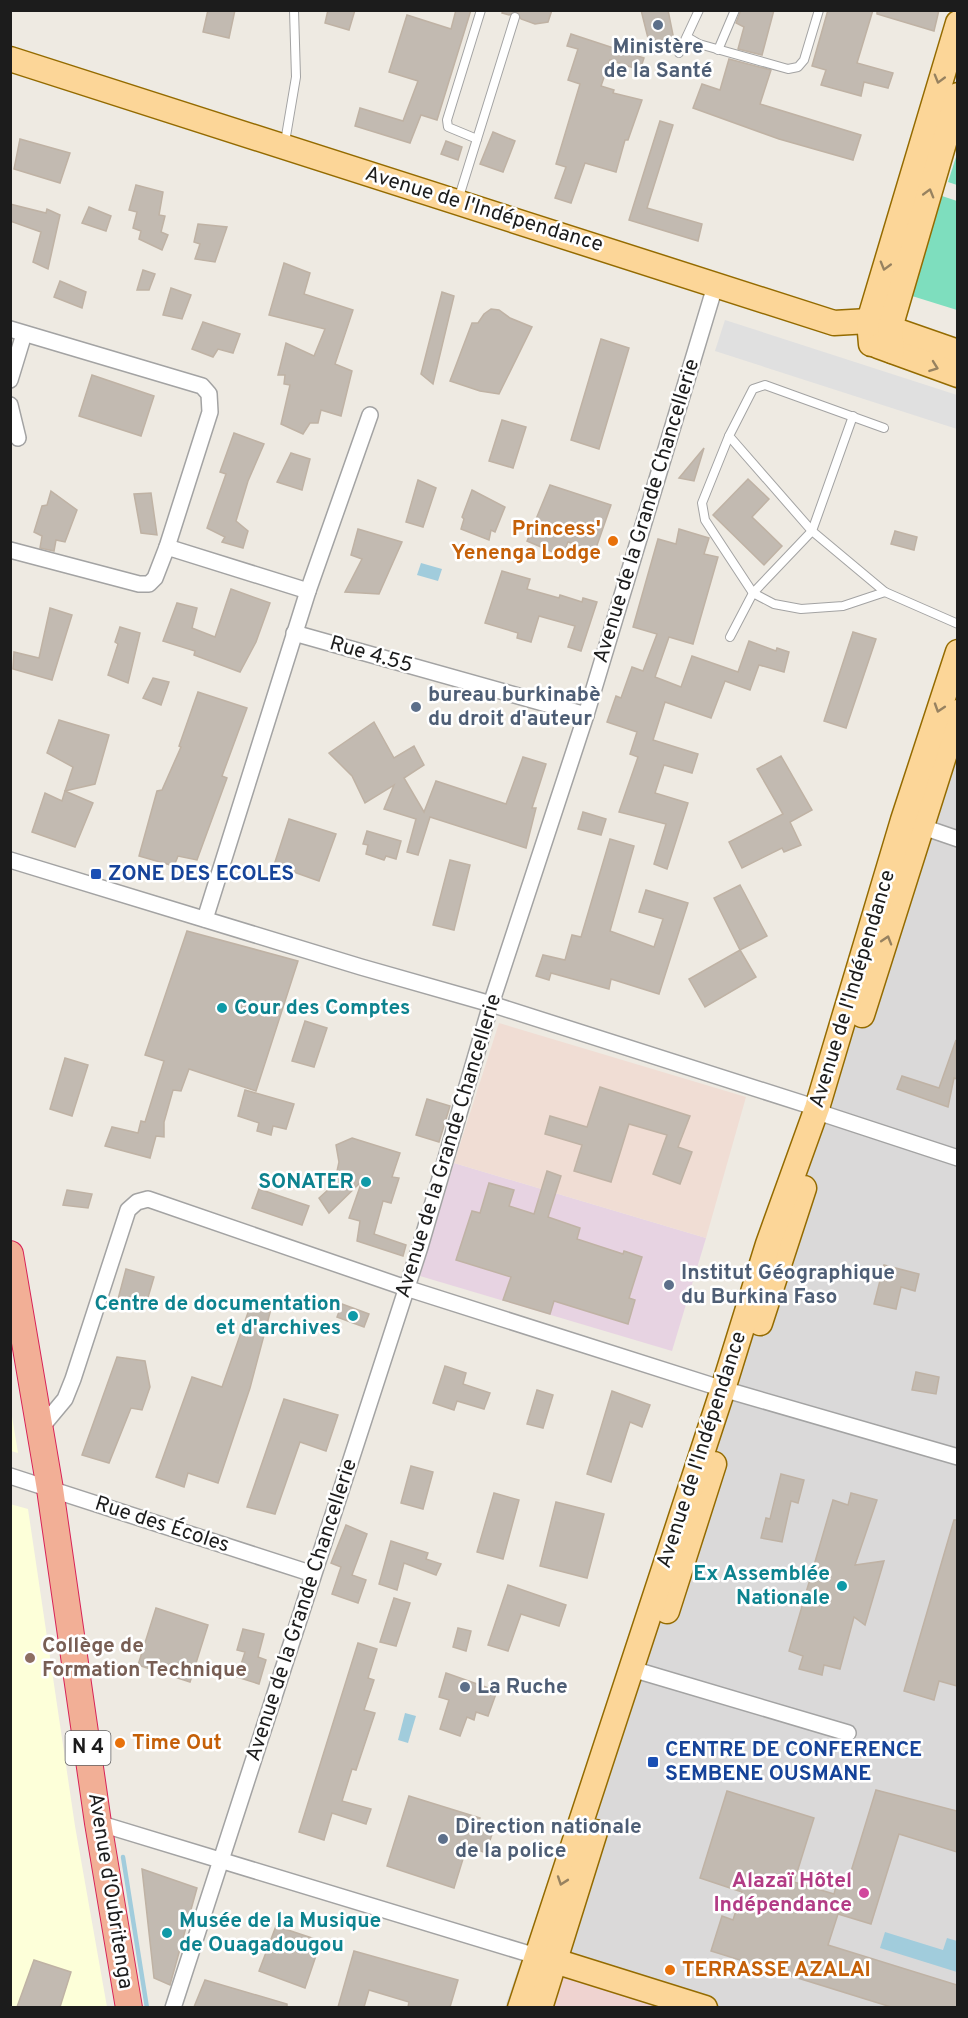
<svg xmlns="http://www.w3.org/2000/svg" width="968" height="2018" viewBox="0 0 968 2018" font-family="Overpass,sans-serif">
<rect width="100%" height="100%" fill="#eeeae2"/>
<polygon fill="#dad9d9" points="957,690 957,2007 505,2007"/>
<polygon fill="#efd3d0" points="554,1962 705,2008 540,2008"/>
<polygon fill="#e7d3e2" points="454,1163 706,1238 672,1351 420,1276"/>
<g fill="#fdffd9">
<polygon points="10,1410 11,1410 18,1453 11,1451"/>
<polygon points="10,1504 28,1509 75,1826 107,2007 11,2007"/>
</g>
<polygon fill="#f0ddd4" points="499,1023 746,1097 706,1238 454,1163"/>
<g fill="#7edebe">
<polygon points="956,157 957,158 957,185 948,182"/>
<polygon points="942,196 957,201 957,310 912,296"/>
</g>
<polygon fill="#e0e0e0" points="725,320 957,395 957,429 715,351"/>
<g fill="#a1ccdc">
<polygon points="421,563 442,569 438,581 417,575"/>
<polygon points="405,1713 416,1716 408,1743 398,1740"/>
<polygon points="885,1932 943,1950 947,1938 957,1941 957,1972 880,1948"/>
</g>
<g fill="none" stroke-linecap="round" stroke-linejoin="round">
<polyline stroke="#a1ccdc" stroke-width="4.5" points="123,1857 147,2008"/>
</g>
<g fill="#c2bab1" stroke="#bfb2a4" stroke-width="1.5">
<polygon points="208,10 235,10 229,38 203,32"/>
<polygon points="328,10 355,10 349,30 325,23"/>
<polygon points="456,10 471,10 437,120 421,115 410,143 355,126 360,108 403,121 418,81 389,72 407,15 451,29"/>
<polygon points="503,10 552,10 548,22 535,24 521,19 517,12 509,15 502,13"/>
<polygon points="641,10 668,10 674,40 650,46"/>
<polygon points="741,10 774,10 762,55 738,49 744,27 736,23"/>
<polygon points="828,10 873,10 857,63 893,73 888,88 864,82 861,96 821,85 826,70 812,66"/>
<polygon points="877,10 939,10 934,31 877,14"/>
<polygon points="571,34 644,58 640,70 610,60 601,86 614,90 613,93 642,100 628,140 625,140 616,172 585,163 571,203 555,198 566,167 556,164 580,84 568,80 578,49 567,46"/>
<polygon points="729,59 771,70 760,104 861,135 853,160 779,139 693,108 702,84 720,90"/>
<polygon points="660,121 673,125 647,208 702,224 698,241 629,220"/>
<polygon points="493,132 515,141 503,172 480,164"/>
<polygon points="20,139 70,153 60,183 14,169"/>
<polygon points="446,141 462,147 458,160 441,154"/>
<polygon points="136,185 163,192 159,215 165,216 161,232 168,235 162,250 139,239 141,231 133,228 137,212 129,210"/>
<polygon points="10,204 46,213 47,209 60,215 48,269 33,262 41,232 10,221"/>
<polygon points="89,207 111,216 106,231 82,223"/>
<polygon points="198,224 227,227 215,262 195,259 200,244 194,242"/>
<polygon points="284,263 310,273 304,294 353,310 335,364 352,371 341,416 321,410 318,423 310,423 303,434 281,424 290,385 284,384 285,375 278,375 286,343 314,356 325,329 269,315"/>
<polygon points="143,270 155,274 149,290 137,290"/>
<polygon points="60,281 86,292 82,308 54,297"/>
<polygon points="171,288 191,295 182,319 163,315"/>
<polygon points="442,292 454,296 433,384 421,374"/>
<polygon points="491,309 499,310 510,318 532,327 499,394 480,391 450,381 472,323 478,323 484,314"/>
<polygon points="203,322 240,334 233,353 218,349 213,357 192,349"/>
<polygon points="601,339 629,348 599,449 571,440"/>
<polygon points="92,375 154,396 141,436 79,416"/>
<polygon points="502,420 526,427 513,468 489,461"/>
<polygon points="234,433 264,444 248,481 236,521 248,531 243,548 222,542 225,537 207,528 226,474 220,472"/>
<polygon points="704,448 694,481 679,478"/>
<polygon points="291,453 310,459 302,490 277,482"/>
<polygon points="748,479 769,499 752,517 782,546 764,565 713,515"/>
<polygon points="418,480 436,488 423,527 406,522"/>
<polygon points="550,485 611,505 595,551 568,542 562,556 527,541"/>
<polygon points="472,490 505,507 495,532 491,530 489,540 461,529 464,519 462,517"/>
<polygon points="51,491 77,510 65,542 56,540 54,551 40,548 42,536 34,532 42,506 47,505"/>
<polygon points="151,493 157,535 141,533 134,494"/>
<polygon points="358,529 402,542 379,594 345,592 362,559 351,555"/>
<polygon points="679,529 709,538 704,554 718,557 693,644 669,637 655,677 681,687 692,656 738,672 749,641 776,651 777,648 789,652 784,672 759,665 750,690 725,681 711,718 665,702 653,740 698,754 692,773 664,765 655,793 688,803 667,869 654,864 666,824 619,812 638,757 630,754 637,732 607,722 616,696 621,698 632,667 643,671 657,634 633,627 658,539 676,544"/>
<polygon points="895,531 917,537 914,550 891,544"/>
<polygon points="502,571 530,579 527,589 559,598 560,595 582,602 583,598 597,602 581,651 568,647 575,626 539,616 531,642 517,638 518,633 485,623"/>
<polygon points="231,589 270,603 256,642 240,672 194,655 195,651 163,641 177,603 197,608 192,628 215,637"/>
<polygon points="50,608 72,615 52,680 13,669 14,652 39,658"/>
<polygon points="120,627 140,633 128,683 108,675 118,644 115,642"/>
<polygon points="853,632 876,639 846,728 824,721"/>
<polygon points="153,678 169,682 161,705 143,698"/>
<polygon points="198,692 247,708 222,776 227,778 197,860 178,856 174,866 139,856 157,791 162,790 181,747 179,746"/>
<polygon points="59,720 109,735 95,784 65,791 73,767 47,753"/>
<polygon points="374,722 394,758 414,746 424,765 404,778 424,812 436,781 506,804 523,757 546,764 532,808 536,808 526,848 430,817 418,855 407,852 416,819 384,809 394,785 365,803 352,776 329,753"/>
<polygon points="781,756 812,810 790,822 801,845 784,852 782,848 742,868 729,842 783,814 757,769"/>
<polygon points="65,791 93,803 75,847 32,832 45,793 62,801"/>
<polygon points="583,812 606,819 601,835 578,829"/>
<polygon points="289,819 336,834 319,881 274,865"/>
<polygon points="367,831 401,841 396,859 386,856 384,860 366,854 368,845 363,844"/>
<polygon points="610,839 634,846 610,931 654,947 663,919 639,912 646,890 688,903 659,994 611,979 609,989 551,973 549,980 536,976 543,955 565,960 572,935 581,937"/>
<polygon points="450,860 470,865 454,930 433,925"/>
<polygon points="740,885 767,936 740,950 714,898"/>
<polygon points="187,931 298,961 256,1091 189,1069 181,1091 173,1090 164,1122 164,1137 156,1136 150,1158 105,1146 112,1127 138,1133 141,1121 145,1122 164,1061 145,1055"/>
<polygon points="740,950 756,977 705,1007 689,979"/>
<polygon points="305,1021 327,1028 314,1067 292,1061"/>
<polygon points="956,1040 957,1079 954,1078 948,1107 897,1089 902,1076 939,1088"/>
<polygon points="65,1058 88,1065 72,1116 50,1109"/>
<polygon points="600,1087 690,1116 678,1147 692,1152 680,1184 653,1174 667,1135 629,1124 611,1182 574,1171 582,1145 545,1134 550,1116 587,1127"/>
<polygon points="245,1090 294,1104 286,1129 273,1126 271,1135 257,1131 259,1123 238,1116"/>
<polygon points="427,1099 450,1106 439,1142 416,1135"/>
<polygon points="352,1138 400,1153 392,1177 399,1178 391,1203 383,1201 374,1234 406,1245 403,1256 357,1241 360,1221 349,1218 362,1181 329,1213 319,1198 329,1189 336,1176 339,1162 336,1145"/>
<polygon points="547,1171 561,1176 548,1217 580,1228 577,1239 623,1254 624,1251 642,1257 629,1298 635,1300 628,1324 554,1301 550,1314 503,1300 511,1277 456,1260 472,1211 480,1213 489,1183 514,1190 509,1206 534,1214"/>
<polygon points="259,1189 309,1206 302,1225 252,1208"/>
<polygon points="67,1190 92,1194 88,1208 63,1205"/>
<polygon points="884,1265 919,1274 915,1291 901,1287 896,1309 874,1304"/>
<polygon points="126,1269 154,1277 144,1311 117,1303"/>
<polygon points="252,1301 272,1305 250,1388 218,1483 188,1473 184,1487 156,1477 192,1377 222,1387"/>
<polygon points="342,1304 369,1314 364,1327 337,1317"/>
<polygon points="117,1357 145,1361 150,1387 142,1410 131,1408 109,1463 82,1455"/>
<polygon points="445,1366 466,1373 463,1384 490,1393 484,1409 457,1401 454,1410 433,1403"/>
<polygon points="916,1372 939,1377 936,1394 912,1390"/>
<polygon points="537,1390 553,1395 543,1428 527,1424"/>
<polygon points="612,1391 650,1405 642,1427 630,1422 611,1482 587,1474"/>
<polygon points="284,1399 338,1415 326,1451 300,1442 275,1514 247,1507"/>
<polygon points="411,1466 433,1472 423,1509 401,1503"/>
<polygon points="781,1474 804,1480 798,1503 791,1501 782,1542 761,1538 766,1518 770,1519"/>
<polygon points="494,1493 519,1500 503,1559 477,1552"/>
<polygon points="851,1493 877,1500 855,1565 884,1561 865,1625 854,1617 840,1669 824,1665 822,1675 799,1669 803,1656 789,1651 833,1500 848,1505"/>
<polygon points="556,1502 604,1514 587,1578 540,1566"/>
<polygon points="954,1520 957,1520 957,1686 939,1681 934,1700 904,1691"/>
<polygon points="346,1525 367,1534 352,1575 366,1580 358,1603 332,1594 341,1567 331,1563"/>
<polygon points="391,1541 428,1553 426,1559 441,1564 436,1575 404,1563 397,1590 379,1584"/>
<polygon points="508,1585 566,1605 559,1626 521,1614 508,1651 488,1645"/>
<polygon points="394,1598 410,1603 396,1646 380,1642"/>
<polygon points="156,1608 208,1625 190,1682 138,1665"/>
<polygon points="458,1628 471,1631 466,1651 453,1647"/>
<polygon points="243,1629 264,1634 258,1657 266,1660 259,1684 237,1677 245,1652 237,1650"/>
<polygon points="358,1643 377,1649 368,1678 374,1680 364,1710 375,1713 356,1770 352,1769 342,1801 371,1809 366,1824 332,1813 324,1840 299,1832"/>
<polygon points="446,1673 497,1691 488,1716 476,1712 474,1720 467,1717 460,1736 440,1729 449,1700 439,1697"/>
<polygon points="876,1790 957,1811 957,1852 899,1834 871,1924 838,1914 828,1945 957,1985 957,2007 891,2007 711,1951 722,1916 733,1920 742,1892 700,1878 727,1791 814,1818 794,1882 834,1894 839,1875 849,1878"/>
<polygon points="409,1796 480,1818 477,1826 493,1831 486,1853 467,1846 454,1888 387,1866"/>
<polygon points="142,1869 197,1888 170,1985 154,1978"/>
<polygon points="276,1926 321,1941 305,1988 259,1971"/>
<polygon points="354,1951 458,1980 450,2007 408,2007 409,2002 369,1990 364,2007 338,2007"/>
<polygon points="34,1960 71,1972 60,2007 17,2007"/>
<polygon points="205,1980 287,2004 287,2007 194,2007"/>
</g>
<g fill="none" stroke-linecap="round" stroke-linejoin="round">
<defs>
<g id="service">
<polyline points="687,37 699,44 788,69 798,67 804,60 819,10"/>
<polyline points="718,50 735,10"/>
<polyline points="679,53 699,10"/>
<polyline points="477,139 448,127 447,120 481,10"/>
<polyline points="285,142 296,77 294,10"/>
<polyline points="458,200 515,17"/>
<polyline points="884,428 765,385 753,389 729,436 812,531 885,592 958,624"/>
<polyline points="729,436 702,503 705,520 753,593 774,604 801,609 843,606 885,592"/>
<polyline points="730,637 753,593 812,531 853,416"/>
</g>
<g id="minor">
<polyline points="10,329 202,386 209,394 210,412 167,547"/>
<polyline points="10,380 24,334"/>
<polyline points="10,405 18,438"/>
<polyline points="10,550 139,584 149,584 155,578 167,547 308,591 205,919"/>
<polyline points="308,591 370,415"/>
<polyline points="294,633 586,715"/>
<polyline points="923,827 958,839"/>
<polyline points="10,860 361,967 491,1004 817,1108 827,1115 958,1158"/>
<polyline points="40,1429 65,1399 73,1379 128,1210 137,1202 148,1199 406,1288 723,1389 958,1457"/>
<polyline points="10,1476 313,1574"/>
<polyline points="632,1669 848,1733"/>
<polyline points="98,1823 536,1956"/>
<polyline points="173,2008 420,1247 491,1004 586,715 716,283"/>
</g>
<g id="primary">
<polyline points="10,59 834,323 869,321 958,352"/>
<polyline points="871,344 869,321 958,23"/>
<polyline points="878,346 958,375"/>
<polyline points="892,351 890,328 958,95"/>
<polyline points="862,1015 958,712"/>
<polyline points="760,1323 804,1188"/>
<polyline points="667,1611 714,1464"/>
<polyline points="539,1956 705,2008"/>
<polyline points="520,2008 723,1389 768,1244 817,1108 903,820 958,652"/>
<polyline points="540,2008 595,1832"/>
</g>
<polyline id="trunk" points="10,1254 50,1489 98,1823 129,2008"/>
</defs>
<use href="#service" stroke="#a3a3a3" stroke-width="10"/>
<use href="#minor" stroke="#a3a3a3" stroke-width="18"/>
<use href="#primary" stroke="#946b00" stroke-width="27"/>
<use href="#trunk" stroke="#d82257" stroke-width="28"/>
<use href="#service" stroke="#fff" stroke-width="8"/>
<use href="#minor" stroke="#fff" stroke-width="15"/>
<use href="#primary" stroke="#fcd698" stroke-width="24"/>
<use href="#trunk" stroke="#f2af96" stroke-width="26"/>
</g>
<defs><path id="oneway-chevron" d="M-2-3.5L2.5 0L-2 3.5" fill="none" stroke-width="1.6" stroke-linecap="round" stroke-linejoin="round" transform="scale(1.5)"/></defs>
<g stroke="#978260">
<use href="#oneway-chevron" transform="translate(939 79) rotate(106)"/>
<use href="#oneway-chevron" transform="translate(929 193) rotate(-74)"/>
<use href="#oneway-chevron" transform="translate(885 266) rotate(106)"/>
<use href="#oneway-chevron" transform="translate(934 367) rotate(20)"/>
<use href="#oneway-chevron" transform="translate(939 708) rotate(108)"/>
<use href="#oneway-chevron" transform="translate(887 940) rotate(-73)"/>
<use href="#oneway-chevron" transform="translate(562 1881) rotate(109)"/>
</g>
<g fill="#5c6f8a" stroke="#fff" stroke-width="2">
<circle cx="658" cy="25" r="6"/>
<circle cx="416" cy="707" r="6"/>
<circle cx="669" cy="1285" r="6"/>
<circle cx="465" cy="1687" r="6"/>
<circle cx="443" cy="1839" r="6"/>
</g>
<g fill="#e8710a" stroke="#fff" stroke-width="2">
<circle cx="613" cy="541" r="6"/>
<circle cx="120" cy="1743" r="6"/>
<circle cx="670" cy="1970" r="6"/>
</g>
<g fill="#1a4fb4" stroke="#fff" stroke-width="2">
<rect x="90" y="868" width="12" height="12" rx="3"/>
<rect x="647" y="1756" width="12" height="12" rx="3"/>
</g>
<g fill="#0f9aa8" stroke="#fff" stroke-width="2">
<circle cx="222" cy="1008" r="6"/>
<circle cx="366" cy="1182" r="6"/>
<circle cx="353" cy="1316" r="6"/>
<circle cx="842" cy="1586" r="6"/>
<circle cx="167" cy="1933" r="6"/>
</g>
<circle fill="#8d6e63" stroke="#fff" stroke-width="2" cx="30" cy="1658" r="6"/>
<circle fill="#d1479c" stroke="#fff" stroke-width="2" cx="864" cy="1893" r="6"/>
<g text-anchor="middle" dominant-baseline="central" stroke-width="5" stroke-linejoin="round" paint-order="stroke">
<rect fill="#fff" stroke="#606060" stroke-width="1.5" x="65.5" y="1731" width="45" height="34" rx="4.5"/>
<g font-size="20" font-weight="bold" fill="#1c1c1c">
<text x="88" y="1748">N 4</text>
</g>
<g font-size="21" font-weight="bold" fill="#4e5e75" stroke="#fff" text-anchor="start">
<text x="658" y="47" text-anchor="middle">Ministère<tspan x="658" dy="24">de la Santé</tspan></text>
<text x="428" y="695">bureau burkinabè<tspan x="428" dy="24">du droit d'auteur</tspan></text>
<text x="681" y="1273">Institut Géographique<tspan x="681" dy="24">du Burkina Faso</tspan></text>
<text x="477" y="1687">La Ruche</text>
<text x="455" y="1827">Direction nationale<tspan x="455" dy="24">de la police</tspan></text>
</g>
<g font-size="21" fill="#1c1c1c" stroke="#fff">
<text transform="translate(484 210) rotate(17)">Avenue de l'Indépendance</text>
<text transform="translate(647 511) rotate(-73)">Avenue de la Grande Chancellerie</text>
<text transform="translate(371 655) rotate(16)">Rue 4.55</text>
<text transform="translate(853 989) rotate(-73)">Avenue de l'Indépendance</text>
<text transform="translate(449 1146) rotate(-73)">Avenue de la Grande Chancellerie</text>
<text transform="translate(702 1450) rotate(-72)">Avenue de l'Indépendance</text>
<text transform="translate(162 1525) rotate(18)">Rue des Écoles</text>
<text transform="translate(302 1610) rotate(-72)">Avenue de la Grande Chancellerie</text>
<text transform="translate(110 1891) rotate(81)">Avenue d'Oubritenga</text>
</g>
<g font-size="21" font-weight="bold" fill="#c56008" stroke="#fff" text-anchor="start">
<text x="601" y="529" text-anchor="end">Princess'<tspan x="601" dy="24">Yenenga Lodge</tspan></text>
<text x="132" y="1743">Time Out</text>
<text x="682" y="1970">TERRASSE AZALAI</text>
</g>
<g font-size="21" font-weight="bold" fill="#164399" stroke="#fff" text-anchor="start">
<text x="108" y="874">ZONE DES ECOLES</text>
<text x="665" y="1750">CENTRE DE CONFERENCE<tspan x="665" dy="24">SEMBENE OUSMANE</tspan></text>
</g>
<g font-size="21" font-weight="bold" fill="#0d838f" stroke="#fff" text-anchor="end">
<text x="234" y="1008" text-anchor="start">Cour des Comptes</text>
<text x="354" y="1182">SONATER</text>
<text x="341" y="1304">Centre de documentation<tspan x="341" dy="24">et d'archives</tspan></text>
<text x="830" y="1574">Ex Assemblée<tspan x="830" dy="24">Nationale</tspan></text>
<text x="179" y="1921" text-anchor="start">Musée de la Musique<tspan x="179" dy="24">de Ouagadougou</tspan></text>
</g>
<g font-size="21" font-weight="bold" fill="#785e54" stroke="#fff" text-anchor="start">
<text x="42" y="1646">Collège de<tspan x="42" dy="24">Formation Technique</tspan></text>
</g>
<g font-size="21" font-weight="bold" fill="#b23c85" stroke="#fff" text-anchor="end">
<text x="852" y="1881">Alazaï Hôtel<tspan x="852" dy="24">Indépendance</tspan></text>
</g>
</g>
<rect width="968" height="2018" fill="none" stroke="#1c1c1c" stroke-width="24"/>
</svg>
